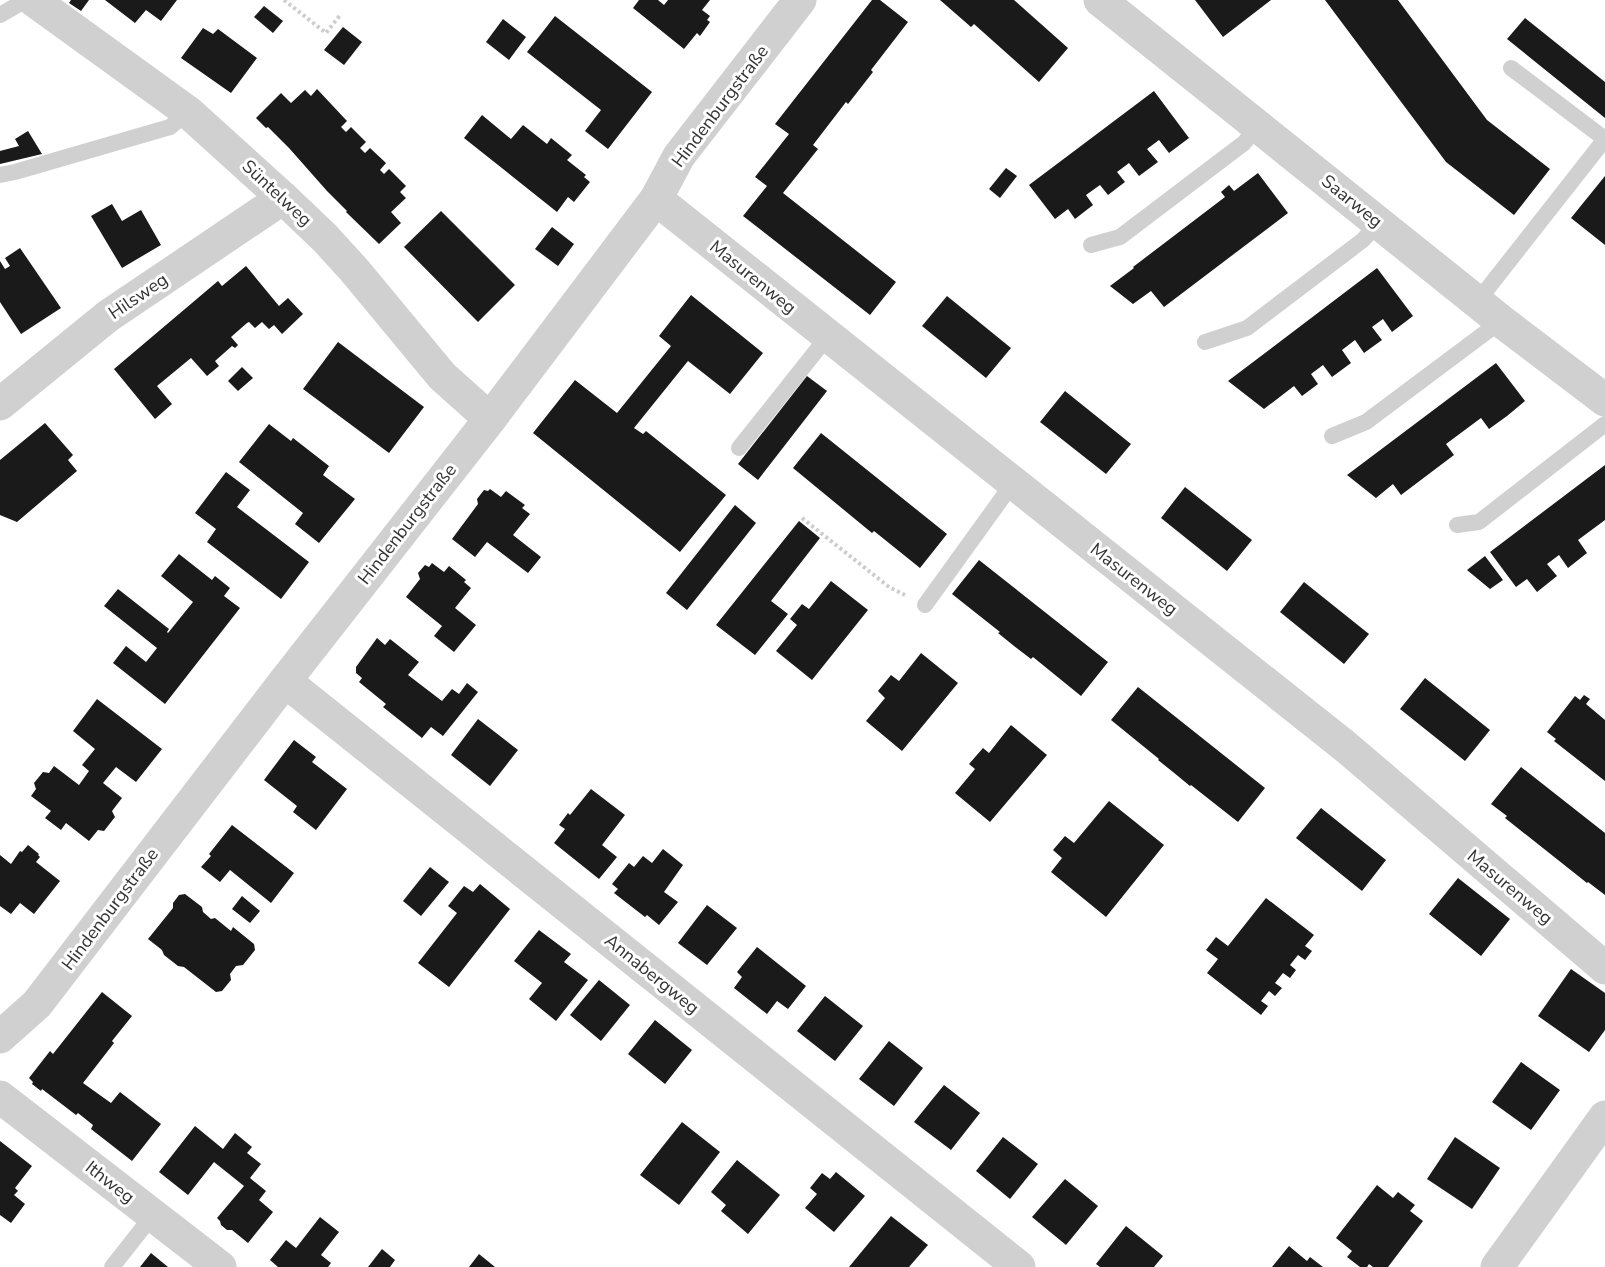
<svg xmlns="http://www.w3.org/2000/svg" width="1605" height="1267" viewBox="0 0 1605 1267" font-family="'Nunito Sans',sans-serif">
<rect width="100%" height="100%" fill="#fff"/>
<g fill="#1a1a1a">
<polygon points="71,0 89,0 81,11 69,3"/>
<polygon points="105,0 177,0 161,21 146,10 135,23"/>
<polygon points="639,0 658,0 664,5 668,0 710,0 702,10 710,16 707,20 710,22 700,36 697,33 684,49 633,8"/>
<polygon points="872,0 880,0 908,22 871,70 873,72 848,104 846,102 813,145 818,149 783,193 896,282 870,315 743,216 767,186 755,177 789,134 775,124"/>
<polygon points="940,0 1014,0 1068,48 1039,82 974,24 971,27"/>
<polygon points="1195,0 1271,0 1223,37"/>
<polygon points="1325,0 1398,0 1487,120 1550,169 1514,215 1446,162"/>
<polygon points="264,6 283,21 273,33 254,17"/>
<polygon points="555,16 652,92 608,149 585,131 601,110 527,52"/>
<polygon points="1525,18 1605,82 1605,118 1507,39"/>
<polygon points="503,19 526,37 509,60 486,42"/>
<polygon points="343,27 362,42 344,65 324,50"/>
<polygon points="203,28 213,34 218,29 257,58 231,93 181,58"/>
<polygon points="317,89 347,121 341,127 346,132 351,127 366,142 360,148 365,153 370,148 386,163 380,170 384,174 389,169 406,186 400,192 406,198 391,212 401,223 379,244 346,212 347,211 327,191 289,148 268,127 266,128 256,118 281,93 291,103 305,90 311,96"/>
<polygon points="1154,91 1189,138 1169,153 1159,140 1147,149 1158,162 1139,176 1129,163 1117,172 1125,182 1108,195 1100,185 1086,195 1093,205 1075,219 1068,209 1055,219 1029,185"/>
<polygon points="482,115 511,139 523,125 547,144 551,138 572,155 567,160 586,175 584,177 590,182 574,202 568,197 557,212 464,138"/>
<polygon points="28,131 42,154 0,164 0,151 19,146 15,139"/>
<polygon points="1006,168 1017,176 1000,198 989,189"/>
<polygon points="1258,173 1288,213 1164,307 1151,291 1133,304 1110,286 1134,268 1133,267 1225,197 1221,192 1229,185 1234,191"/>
<polygon points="1605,176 1605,245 1571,218"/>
<polygon points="112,204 122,221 141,210 161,245 122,268 91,216"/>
<polygon points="441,211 515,285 478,322 404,247"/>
<polygon points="552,227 574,244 558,266 535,249"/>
<polygon points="20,248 61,308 21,334 0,302 0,261 5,269 10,266 5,258"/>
<polygon points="246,266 279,306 288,298 303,314 282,334 274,325 269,329 262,322 255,328 249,322 247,323 231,337 238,345 235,348 232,346 215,361 219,366 207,376 191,358 157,386 172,404 155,419 114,369 218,281 222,286"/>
<polygon points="1377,268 1413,316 1392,332 1383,319 1372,327 1382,340 1364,353 1355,340 1342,350 1351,363 1332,377 1323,365 1311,374 1318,384 1302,396 1294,386 1264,409 1228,381"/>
<polygon points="691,295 763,353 730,394 688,361 634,428 643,434 646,431 726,495 680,552 533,433 575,380 617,413 671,346 659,336"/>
<polygon points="947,296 1011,348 986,378 922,326"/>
<polygon points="338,342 424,407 389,453 303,389"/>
<polygon points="1496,363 1525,401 1507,416 1489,429 1481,418 1446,444 1454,455 1401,495 1393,484 1376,498 1347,475"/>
<polygon points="242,367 253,378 238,391 228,381"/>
<polygon points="807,376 827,391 758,480 738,464"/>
<polygon points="1065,391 1131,444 1106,474 1040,422"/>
<polygon points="45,423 73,455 68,460 77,471 17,522 0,515 0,460"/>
<polygon points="269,424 291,441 293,438 329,466 323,475 355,499 319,543 295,524 303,513 239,462"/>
<polygon points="821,433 947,534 920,568 874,531 872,533 793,468"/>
<polygon points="1605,465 1605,520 1578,540 1587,553 1568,568 1559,555 1547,564 1557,576 1537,592 1527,579 1516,587 1490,552"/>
<polygon points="226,472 250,490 237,507 309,562 281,599 207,542 216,529 195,513"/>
<polygon points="1185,487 1252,540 1227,571 1161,518"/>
<polygon points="490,489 501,497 506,491 525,505 522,508 530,514 513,535 541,557 528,573 487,542 475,557 452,539 478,504 477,499 484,490 488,491"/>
<polygon points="735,505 756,523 687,610 666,593"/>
<polygon points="799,521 820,538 771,601 788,614 755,655 716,625"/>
<polygon points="179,554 212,580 215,576 230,588 224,596 240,608 165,704 113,663 126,646 146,662 157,648 104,606 118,589 169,629 167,632 168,633 193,602 161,576"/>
<polygon points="1485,556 1503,580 1490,589 1467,570"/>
<polygon points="979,560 1108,662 1081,696 1033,657 1031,659 1014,646 998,633 1000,632 952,594"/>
<polygon points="432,563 444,572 449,566 466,580 464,582 471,588 455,608 476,625 454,652 434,636 442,626 406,597 420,579 418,573 425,565 429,567"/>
<polygon points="831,581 868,610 812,680 776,651 797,625 790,619 802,604 809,609"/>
<polygon points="1304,582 1369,634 1344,664 1280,612"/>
<polygon points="377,638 385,645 390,639 419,662 408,675 442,701 452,689 459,694 467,683 478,692 443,736 431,727 422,738 383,707 386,704 359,682 362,678 356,673 356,667"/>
<polygon points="921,653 958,683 902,751 866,721 885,698 878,691 891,675 899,681"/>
<polygon points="1425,678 1490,730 1465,761 1400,709"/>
<polygon points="1138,687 1265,788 1238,822 1191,785 1190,786 1173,772 1158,760 1159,759 1111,720"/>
<polygon points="1584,695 1590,699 1586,704 1605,720 1605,781 1554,741 1556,739 1547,732 1575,696 1580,700"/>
<polygon points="97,699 162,749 136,782 116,767 103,783 122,798 112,811 115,817 104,831 98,830 89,841 66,823 61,830 45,818 51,811 31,796 36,789 34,783 43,772 49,773 54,766 79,785 89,771 82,765 95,749 73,731"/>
<polygon points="478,719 518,750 490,786 451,755"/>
<polygon points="1011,725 1047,755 990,822 955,793 975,769 969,764 983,748 989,753"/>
<polygon points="294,740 316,757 312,762 347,789 316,830 293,812 297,806 264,780"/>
<polygon points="1521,767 1605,833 1605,895 1588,882 1587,883 1505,818 1507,816 1491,804"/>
<polygon points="591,789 625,815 602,845 617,857 599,879 554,843 565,829 559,825 568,813 570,815"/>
<polygon points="1109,801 1164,845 1106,917 1051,872 1062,858 1053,850 1065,836 1074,843"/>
<polygon points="1321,808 1386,860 1362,891 1296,838"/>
<polygon points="232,825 294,873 271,903 230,870 220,882 201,867 211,856 209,854"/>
<polygon points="28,845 39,854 38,855 40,857 36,862 60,881 34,914 20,903 11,914 0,906 0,855 11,864 20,851 22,852"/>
<polygon points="663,849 683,865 664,892 678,902 659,925 647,915 645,917 614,893 618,889 612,884 629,863 634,867 643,856 652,863"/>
<polygon points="430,867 449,882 421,916 403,901"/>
<polygon points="1458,878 1510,919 1481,956 1429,914"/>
<polygon points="480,884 510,909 449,987 418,963 457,913 448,906 464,886 473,892"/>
<polygon points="185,894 202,907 203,912 211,919 215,918 231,931 233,927 254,944 255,950 243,965 236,966 230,974 231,980 222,991 216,992 184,967 178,966 164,955 162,950 148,939 173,908 173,903 179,895"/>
<polygon points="242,896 260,911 250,923 232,909"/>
<polygon points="1266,898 1314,935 1305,946 1312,951 1305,960 1298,955 1290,965 1296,970 1290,978 1283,973 1275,983 1282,988 1275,996 1269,991 1261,1001 1268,1006 1261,1015 1207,973 1218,959 1206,950 1216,937 1228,946"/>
<polygon points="707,905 737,928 707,965 678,943"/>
<polygon points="539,930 571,954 564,962 588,980 556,1021 529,999 542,983 514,961"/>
<polygon points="757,947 806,986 788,1009 777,1001 767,1014 734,988 742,977 737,972"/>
<polygon points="1571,969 1605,993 1605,1030 1589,1052 1538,1016"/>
<polygon points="599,980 630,1005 601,1041 570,1015"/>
<polygon points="102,992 132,1016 112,1041 114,1043 83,1083 111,1103 120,1092 161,1124 132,1161 91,1129 93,1125 78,1113 76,1115 42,1089 41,1091 32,1084 33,1082 29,1078 50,1051 53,1054"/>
<polygon points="825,996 863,1026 835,1061 797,1031"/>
<polygon points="655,1020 692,1050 665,1084 628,1054"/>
<polygon points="889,1041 923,1068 894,1106 859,1079"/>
<polygon points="1521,1062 1560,1090 1531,1130 1492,1102"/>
<polygon points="944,1085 980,1113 951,1150 914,1122"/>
<polygon points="682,1122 720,1152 679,1205 640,1175"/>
<polygon points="195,1126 223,1149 235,1133 252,1147 247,1153 261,1164 250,1178 266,1191 259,1200 273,1212 248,1243 232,1230 227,1230 221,1225 220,1221 217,1218 244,1186 214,1162 188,1195 159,1172"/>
<polygon points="1003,1137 1038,1164 1010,1199 976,1171"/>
<polygon points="1455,1137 1500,1168 1472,1209 1427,1179"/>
<polygon points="0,1141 32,1166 15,1188 18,1191 14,1195 25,1204 11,1223 0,1215"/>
<polygon points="737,1160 780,1195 748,1234 721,1211 726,1205 711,1192"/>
<polygon points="836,1172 865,1196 834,1232 805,1208 817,1194 810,1188 822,1173 830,1179"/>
<polygon points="1065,1179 1098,1206 1066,1245 1032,1217"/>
<polygon points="1377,1185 1393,1198 1398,1192 1415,1205 1410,1211 1423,1221 1388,1267 1373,1267 1369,1264 1367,1267 1360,1267 1347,1257 1352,1251 1336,1238"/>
<polygon points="891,1216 928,1245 909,1267 849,1267"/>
<polygon points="320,1217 339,1232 321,1255 331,1263 328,1267 278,1267 270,1260 286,1240 296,1248"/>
<polygon points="1126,1226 1163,1256 1154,1267 1100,1267 1096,1264"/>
<polygon points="1289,1246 1307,1261 1310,1257 1323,1267 1272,1267"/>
<polygon points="382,1249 395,1260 390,1267 368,1267"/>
<polygon points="151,1253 168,1267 140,1267"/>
<polygon points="479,1254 495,1267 469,1267"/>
</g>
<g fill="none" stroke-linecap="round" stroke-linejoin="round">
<g stroke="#cdcdcd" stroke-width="4" stroke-dasharray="3 3" stroke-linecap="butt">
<polyline points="284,0 326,33 341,14"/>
<polyline points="802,518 889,587 905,595"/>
</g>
<g stroke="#d0d0d0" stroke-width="16">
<polyline points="0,15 26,0"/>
<polyline points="1511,68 1605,139"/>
<polyline points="0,175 15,172 170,127 188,112"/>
<polyline points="1091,245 1120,237 1244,143 1258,126"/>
<polyline points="1477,302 1605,139"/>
<polyline points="1205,342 1247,328 1363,240 1379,222"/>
<polyline points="1332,436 1366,422 1501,321"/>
<polyline points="739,448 828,336"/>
<polyline points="1457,525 1479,522 1605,424"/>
<polyline points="925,605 1013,483"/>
<polyline points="112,1267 153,1215"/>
</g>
<g stroke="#d0d0d0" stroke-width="33">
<polyline points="33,0 188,112 283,198 325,238 355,271 442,376 490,419"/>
<polyline points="1100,0 1501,321 1605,400"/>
<polyline points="656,199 1346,747 1605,968"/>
<polyline points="0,404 108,316 283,198"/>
<polyline points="285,681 1019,1267"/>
<polyline points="0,1037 37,1004 285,681 490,419 656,199 679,156 800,0"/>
<polyline points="0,1097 220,1267"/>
<polyline points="1497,1267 1605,1117"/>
</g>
</g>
<g text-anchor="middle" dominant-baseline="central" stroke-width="6" stroke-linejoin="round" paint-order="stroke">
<g font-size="18" fill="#333" stroke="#fff">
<text transform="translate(720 106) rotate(-53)">Hindenburgstraße</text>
<text transform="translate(277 193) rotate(43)">Süntelweg</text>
<text transform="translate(1352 201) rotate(39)">Saarweg</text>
<text transform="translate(753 277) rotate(39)">Masurenweg</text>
<text transform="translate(138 296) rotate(-34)">Hilsweg</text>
<text transform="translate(407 524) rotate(-52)">Hindenburgstraße</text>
<text transform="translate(1134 579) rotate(38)">Masurenweg</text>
<text transform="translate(1510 887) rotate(40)">Masurenweg</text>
<text transform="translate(110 909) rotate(-53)">Hindenburgstraße</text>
<text transform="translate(652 974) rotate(39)">Annabergweg</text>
<text transform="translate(110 1182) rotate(38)">Ithweg</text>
</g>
</g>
</svg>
